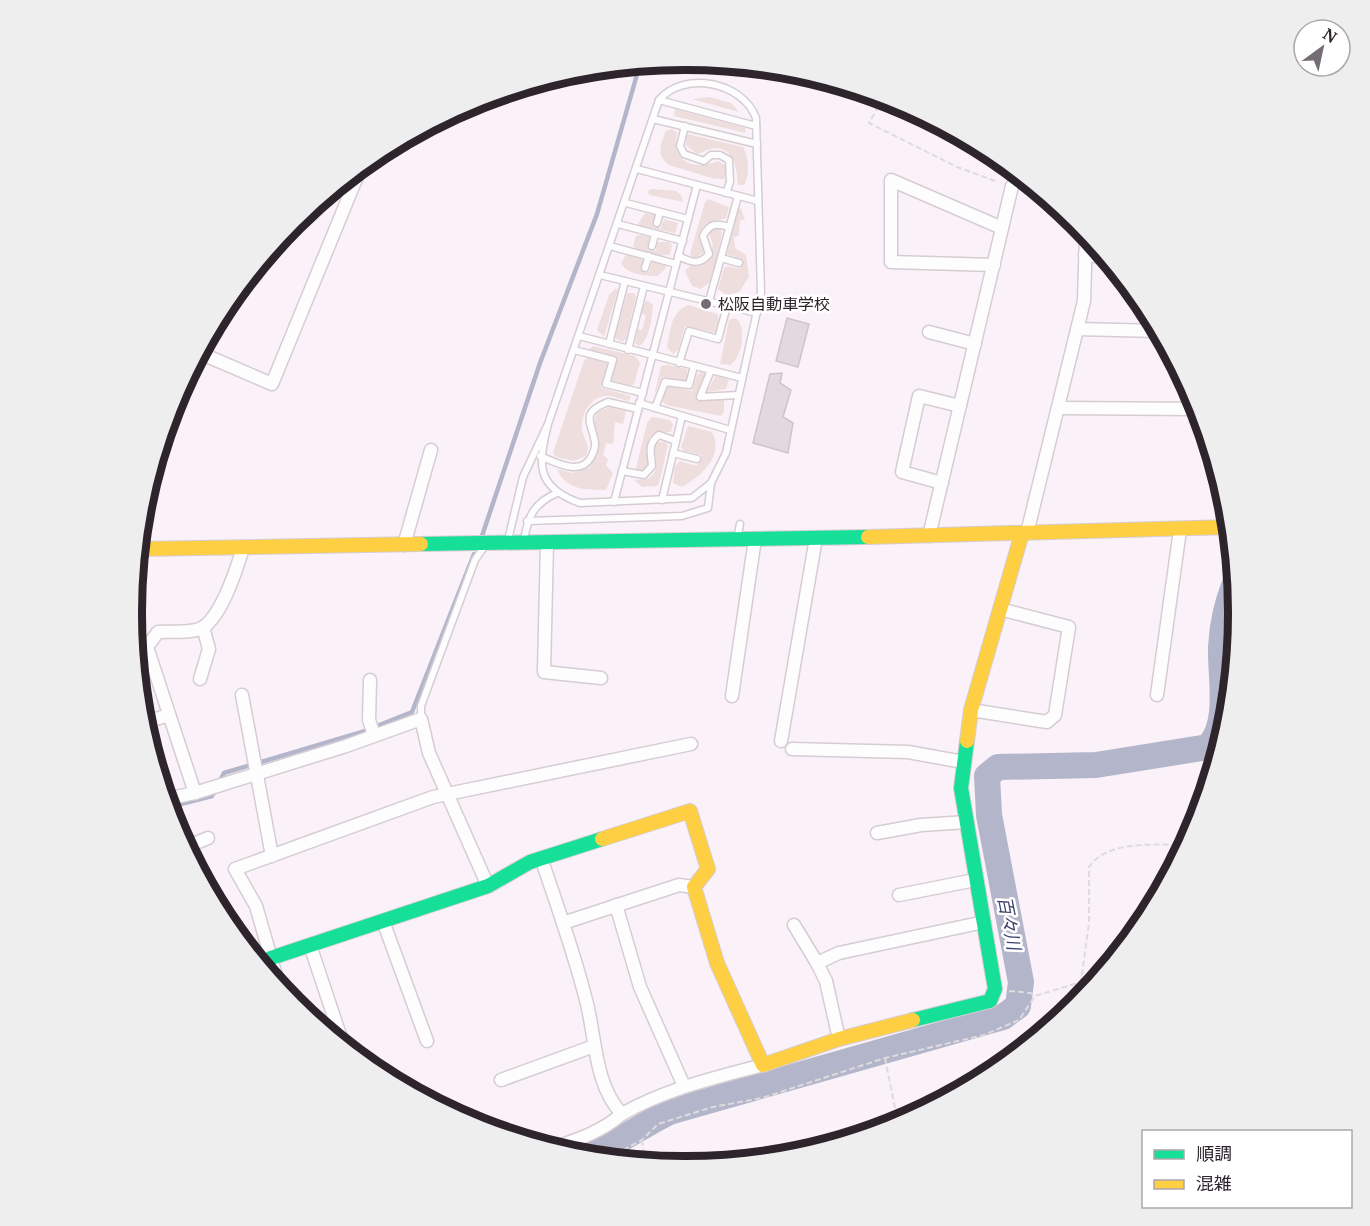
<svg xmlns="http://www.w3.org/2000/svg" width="1370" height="1226" viewBox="0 0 1370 1226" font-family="'Noto Serif','Noto Sans JP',serif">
<rect width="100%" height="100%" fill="#faf2f8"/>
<g fill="#eededd">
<polygon points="709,97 731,103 739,112 692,99"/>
<polygon points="675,109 745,128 746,133 674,116"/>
<path d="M671 129 677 132C672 162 691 171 718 161L725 165 727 172 724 179H715L669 165C656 155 660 145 666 131Z"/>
<path d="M687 134 743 147C749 157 750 176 744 185H738C737 169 734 144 710 149 706 150 702 153 697 154L686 145Z"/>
<polygon points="651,189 676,191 681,195 683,202 650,195 647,192"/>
<path d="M708 199 729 207 726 218C717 222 699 221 700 237 700 242 704 245 705 251L694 259 690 254 705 202Z"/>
<polygon points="741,208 745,220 740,220 739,235 734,237 735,248 746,255 749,277 739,292 727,295 718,289 724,268 728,266 741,269 743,260 727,254 738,210"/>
<polygon points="645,213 655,215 653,225 661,228 664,219 678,223 675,233 640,226 638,224"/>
<polygon points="716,227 721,229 722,234 711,281 701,289 692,286 685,271 690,266 699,266 709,260 713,245 709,233"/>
<path d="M640 235 649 237 648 246 656 251 657 242H669L672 245 670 254C661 258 640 253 633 246L636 236Z"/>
<path d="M626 255 643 260 642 270 649 272 652 263 656 261 665 264 666 268 658 276C646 276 627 275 621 263Z"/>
<polygon points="615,289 618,290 604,337 597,330 609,295"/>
<polygon points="627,293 634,293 636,297 626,339 622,342 615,338"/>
<path d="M646 300 653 304C652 316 650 340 639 346L635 343 638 329 642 330 646 315 641 313Z"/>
<path d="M688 305 717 314C720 321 718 326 716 333L685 326 678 350 673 354 667 347C671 328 670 314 688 305Z"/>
<path d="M735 318C748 326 742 358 730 365L720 364 729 320Z"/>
<polygon points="593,346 635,356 640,363 634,384 631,386 611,382 616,357 588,350"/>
<path d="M587 358 608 363 601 388 631 396 629 401C622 400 612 395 605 396 589 397 578 420 583 434 586 443 590 445 586 456L574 461 556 457 553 453 584 361Z"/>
<polygon points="668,365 687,369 687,381 662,377 654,395 661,366"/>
<polygon points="702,371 706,376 696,401 724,398 724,412 721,416 666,405 662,401 668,386 692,391 697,375"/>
<polygon points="716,375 729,379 726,389 707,392"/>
<path d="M610 407 626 411 623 424 615 422 613 444 606 443 603 455 608 459 606 465 613 473 606 490C586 490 566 490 557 469L573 473 590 468 599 447 594 426 596 413Z"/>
<polygon points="652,417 670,420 673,425 671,432 661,432 651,436 647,451 650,464 647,469 638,471 636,468 647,423"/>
<path d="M688 426 712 432C725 456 700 477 682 487L673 483 675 466 680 461 697 466 701 455 684 451 681 447Z"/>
<path d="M657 442H665L668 445 659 483 657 486 642 487 634 480 648 479C666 465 649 455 657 442Z"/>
</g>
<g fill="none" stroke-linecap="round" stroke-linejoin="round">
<g stroke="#b3b5ca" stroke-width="4.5">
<polyline points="482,536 540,363 597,214 640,64"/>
<polyline points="219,783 224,773 362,732 412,712 474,554"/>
<polyline points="169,807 212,796 215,790"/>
</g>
<path stroke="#b3b5ca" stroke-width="26" d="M587 1156C616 1144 641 1126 669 1112L1003 1017 1018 1006 1021 982 989 815 987 776 998 767 1096 765 1208 747C1231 724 1220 677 1221 647 1222 626 1227 603 1235 583"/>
</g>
<g fill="#e3d8dd" stroke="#cfc5c9" stroke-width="1.5">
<polygon points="787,318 809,324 798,367 776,361"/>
<polygon points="782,373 780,383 791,390 783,417 793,423 788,453 753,443 770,374"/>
</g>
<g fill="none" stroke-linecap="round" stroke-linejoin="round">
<defs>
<g id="lane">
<polyline points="659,100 756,126"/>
<polyline points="653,119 757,144"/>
<polyline points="685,126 680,146 684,154 704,161 711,155 720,155 729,160 730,182 726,193"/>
<polyline points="637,169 758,201"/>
<polyline points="626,203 688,219"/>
<polyline points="657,223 660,212"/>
<polyline points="618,224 683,241"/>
<polyline points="610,246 676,264"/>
<polyline points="652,246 655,234"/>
<path d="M678 256C691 262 699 266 709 254L703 236C710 223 716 223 729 227"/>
<polyline points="721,258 739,263"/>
<polyline points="645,268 649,256"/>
<polyline points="600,275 757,313"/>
<polyline points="709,301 738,196"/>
<polyline points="579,336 742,378"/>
<polyline points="609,344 625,281"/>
<polyline points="574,350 613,360 606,384 643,393"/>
<polyline points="628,350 644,286"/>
<polyline points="679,363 689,331 718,339 727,306"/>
<polyline points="711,370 700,397 738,395"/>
<polyline points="639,403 730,430"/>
<polyline points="655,408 665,382 689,385 694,366"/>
<polyline points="673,453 697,459"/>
<path d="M540 456C555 462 581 477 591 457 593 453 596 448 595 443 592 422 579 413 608 402L638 409"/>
<path d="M622 471 644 475 652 466C651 453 647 444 659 435L676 441"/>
<polyline points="662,500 682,416"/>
<polyline points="614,502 697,185"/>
<polyline points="527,521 682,516 708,508 711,483"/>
<polyline points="737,539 740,524"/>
<path d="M508 540 523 477 548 424 659 100C684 70 743 82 756 118L761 293 726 453 711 483 692 498 580 503C535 487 538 464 548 424"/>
<path d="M524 540C528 516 534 503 557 493"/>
<polyline points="421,719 421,706 475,560 486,544"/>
</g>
<g id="street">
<polyline points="1085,255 1105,257"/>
<polyline points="994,265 891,262 891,180 1002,228"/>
<polyline points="1077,329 1159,331"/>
<polyline points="929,332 975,344"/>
<polyline points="200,353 272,384 361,167"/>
<polyline points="1060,408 1198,409"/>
<polyline points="942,483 902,472 919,396 960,406"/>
<polyline points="1027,533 1084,301 1086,234"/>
<polyline points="929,536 1012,186"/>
<polyline points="547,543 544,672 601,678"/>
<polyline points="404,545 431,450"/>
<path d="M243 548C236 571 223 612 204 627 192 634 171 631 158 632L147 647 195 793 346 746 421 719 429 753 488 886"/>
<polyline points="1233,665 1238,616"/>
<polyline points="200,679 209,649 203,627"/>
<polyline points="370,680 369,720 374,735"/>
<polyline points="242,695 272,856"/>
<polyline points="1157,695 1180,530"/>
<polyline points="732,696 755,539"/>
<polyline points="971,710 1047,722 1055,715 1069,627 1000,609"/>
<polyline points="143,723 169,715"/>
<polyline points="781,741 816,538"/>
<polyline points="792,749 908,752 963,762"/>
<polyline points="166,799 195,793"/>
<polyline points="877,833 921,825 967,822"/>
<polyline points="186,847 208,838"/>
<path d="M541 858C557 905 574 952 586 1000 596 1037 594 1085 622 1114 666 1089 714 1078 763 1065"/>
<polyline points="899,895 975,880"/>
<polyline points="616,905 640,987 684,1086"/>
<polyline points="383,921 427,1041"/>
<polyline points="563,923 679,885 694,887"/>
<polyline points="794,925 817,963"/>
<polyline points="310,945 343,1044"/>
<polyline points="279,986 256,906 235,869 433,797 691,744"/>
<polyline points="839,1039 826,981 817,963 839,953 984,922"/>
<polyline points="501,1080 594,1046"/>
<path d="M553 1148C579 1139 601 1132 622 1114"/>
</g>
<g id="fast">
<polyline points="421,544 868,537"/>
<polyline points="271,958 488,886 530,862 602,839"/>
<polyline points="913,1020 990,1001 995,989 961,788 967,741"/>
</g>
<g id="slow">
<polyline points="868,537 1230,527"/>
<polyline points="138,549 421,544"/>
<polyline points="967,741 971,710 1022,533"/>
<polyline points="602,839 690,811 708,869 694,887 717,963 763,1065 839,1039 913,1020"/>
</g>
</defs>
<use href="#lane" stroke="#d5cdd3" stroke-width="9"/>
<use href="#street" stroke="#d5cdd3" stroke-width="15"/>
<use href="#fast" stroke="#d5cdd3" stroke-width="16"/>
<use href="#slow" stroke="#d5cdd3" stroke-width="16"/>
<g stroke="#dddbdd" stroke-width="2" stroke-dasharray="6 3" stroke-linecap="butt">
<polyline points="883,98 869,123 957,167 998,182"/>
<polyline points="1024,189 1042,194"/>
<polyline points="1081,982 1093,983"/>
<polyline points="1009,991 1031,993 1035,996"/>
<polyline points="885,1058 898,1123"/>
<polyline points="642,1140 645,1162"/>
<path d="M607 1158 642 1140 658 1124 713 1107 762 1098 885 1058 984 1035 1019 1020 1035 996 1081 982 1089 923V867C1108 839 1155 846 1185 844"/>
</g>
<use href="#lane" stroke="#fefdfe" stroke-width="6"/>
<use href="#street" stroke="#fefdfe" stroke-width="12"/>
<use href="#fast" stroke="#16e098" stroke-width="14"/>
<use href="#slow" stroke="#ffcf43" stroke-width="14"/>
</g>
<circle fill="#756d73" stroke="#fff" stroke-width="2" cx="706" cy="304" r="6"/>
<g text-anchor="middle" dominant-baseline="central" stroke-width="5" stroke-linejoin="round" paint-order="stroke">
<g font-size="16" fill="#2e252c" stroke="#fff" text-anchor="start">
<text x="718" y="304">松阪自動車学校</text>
</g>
<g font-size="18" font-style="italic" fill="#3c436d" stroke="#fff">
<text transform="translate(1010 923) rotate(79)">百々川</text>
</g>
</g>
<path d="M0 0H1370V1226H0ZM684 70H686A542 542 0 0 1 1228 612V614A542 542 0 0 1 686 1156H684A542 542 0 0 1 142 614V612A542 542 0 0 1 684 70Z" fill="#eee" fill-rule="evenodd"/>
<path fill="none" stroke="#2e252c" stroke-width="8" d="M684 70H686A542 542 0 0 1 1228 612V614A542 542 0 0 1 686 1156H684A542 542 0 0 1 142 614V612A542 542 0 0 1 684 70Z"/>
<rect x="1142" y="1130" width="210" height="78" fill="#ffffff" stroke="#aba8ab" stroke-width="1.5"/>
<rect x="1154" y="1150" width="30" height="9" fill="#16e098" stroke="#aba8ab" stroke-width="1.5"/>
<text x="1196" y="1160" font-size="18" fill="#2e252c">順調</text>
<rect x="1154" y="1180" width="30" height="9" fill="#ffcf43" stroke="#aba8ab" stroke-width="1.5"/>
<text x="1196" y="1190" font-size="18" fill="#2e252c">混雑</text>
<g transform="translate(1322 48) rotate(33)"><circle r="28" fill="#ffffff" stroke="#aba8ab" stroke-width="1.5"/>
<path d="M0-4.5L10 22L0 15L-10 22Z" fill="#756d73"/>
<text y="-9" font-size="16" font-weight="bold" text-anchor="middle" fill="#2e252c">N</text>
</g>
</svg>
